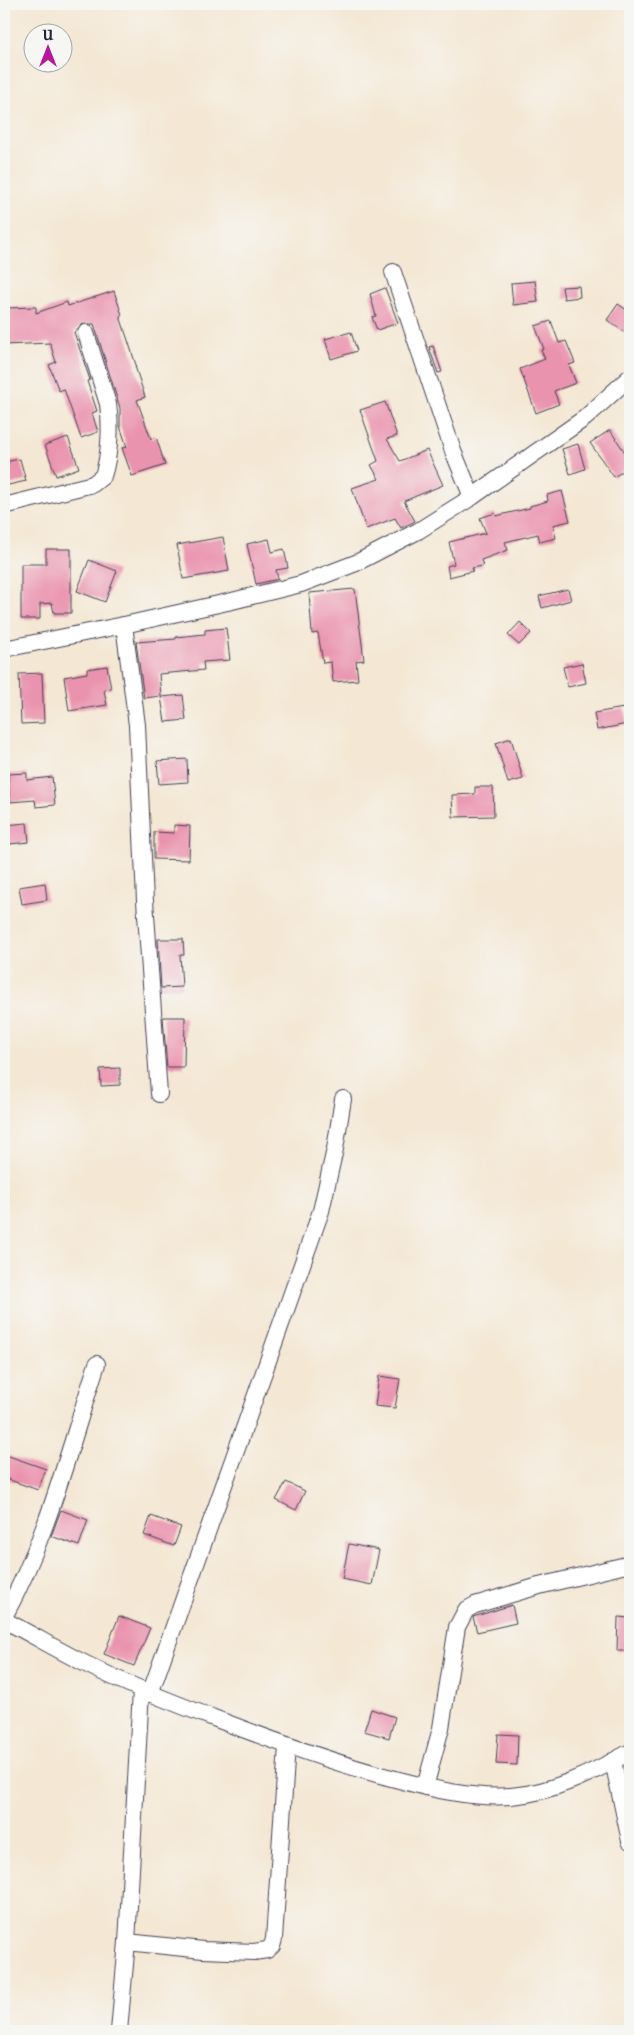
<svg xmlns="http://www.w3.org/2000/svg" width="634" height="2035" viewBox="0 0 634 2035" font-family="'IM FELL French Canon',serif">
<rect width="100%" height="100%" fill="#f6f6f2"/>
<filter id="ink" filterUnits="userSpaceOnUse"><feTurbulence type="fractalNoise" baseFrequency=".02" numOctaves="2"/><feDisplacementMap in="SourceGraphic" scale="10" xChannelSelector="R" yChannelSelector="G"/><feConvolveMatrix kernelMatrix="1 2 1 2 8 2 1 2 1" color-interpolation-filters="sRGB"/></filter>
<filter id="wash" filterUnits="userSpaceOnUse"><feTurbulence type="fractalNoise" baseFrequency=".0096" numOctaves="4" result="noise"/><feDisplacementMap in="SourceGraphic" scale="20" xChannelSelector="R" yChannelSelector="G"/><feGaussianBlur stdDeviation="1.12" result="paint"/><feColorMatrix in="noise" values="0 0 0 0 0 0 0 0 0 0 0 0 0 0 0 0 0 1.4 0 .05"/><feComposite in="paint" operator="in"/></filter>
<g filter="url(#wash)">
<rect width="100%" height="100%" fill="#f4e7d3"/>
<g id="blocks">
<g fill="#ea93ae">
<polygon points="535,281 538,302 513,305 511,283"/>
<polygon points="579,286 580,297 564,299 562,287"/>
<polygon points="385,288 398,323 377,330 372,317 376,316 370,294"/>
<polygon points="114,291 122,315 120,316 136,365 135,366 145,397 137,400 151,439 156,437 165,465 132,476 122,448 127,447 120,426 120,408 94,324 83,324 74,332 90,380 87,381 97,411 92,413 98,432 81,438 64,389 59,391 49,365 56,362 50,343 4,345 4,308 36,307 36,313 67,302 68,306"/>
<polygon points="618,304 630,312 630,336 607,320"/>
<polygon points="551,321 559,343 566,341 575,363 569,365 576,383 554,391 559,404 536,413 520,369 545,359 541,350 544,349 535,326"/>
<polygon points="351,332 357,351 331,359 325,339"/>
<polygon points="433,346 442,372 438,373 429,347"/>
<polygon points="385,402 397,436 387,439 400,461 427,450 443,485 404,501 415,521 401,528 395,518 366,529 352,488 379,479 371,465 378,461 360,410"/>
<polygon points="610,430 630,460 630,466 614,477 590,443"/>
<polygon points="68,437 79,468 56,476 45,445"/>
<polygon points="578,444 585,469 570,474 562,449"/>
<polygon points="20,459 26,481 4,486 4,462"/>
<polygon points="562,491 570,521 553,525 556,538 540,542 538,534 505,542 508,550 481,560 483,566 472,568 473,571 449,577 447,566 454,564 449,542 486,533 480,518 495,513 496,516 530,508 530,506 548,501 547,495"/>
<polygon points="223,537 229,571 183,579 177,545"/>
<polygon points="269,539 272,552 284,549 288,568 276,570 278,579 256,584 247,544"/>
<polygon points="46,549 71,549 71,613 54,613 52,603 40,604 40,619 21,619 21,564 46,564"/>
<polygon points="89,560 117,571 105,602 77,591"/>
<polygon points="355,589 364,660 356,661 358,680 333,682 331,662 323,663 318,633 312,634 309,593"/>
<polygon points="568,589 571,600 542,608 539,596"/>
<polygon points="520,622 531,633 519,645 508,635"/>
<polygon points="226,628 230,660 203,662 204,670 159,674 161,696 144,698 136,642 176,639 176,637 205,634 205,630"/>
<polygon points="582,663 586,683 568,687 563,667"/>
<polygon points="107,666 111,689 104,690 107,705 69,711 64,677 87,673 87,669"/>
<polygon points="42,673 44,723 21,724 19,674"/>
<polygon points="183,695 186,720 165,722 161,697"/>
<polygon points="624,708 627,724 597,730 594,713"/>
<polygon points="511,738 523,779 508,783 496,743"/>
<polygon points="187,759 188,782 159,784 157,761"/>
<polygon points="27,773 27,780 52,777 55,805 36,807 35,800 10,802 8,774"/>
<polygon points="475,787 493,787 494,816 453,817 452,795 475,794"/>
<polygon points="27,823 29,842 10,844 9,839 4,839 4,825"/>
<polygon points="174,825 190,826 189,860 154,859 154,832 174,833"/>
<polygon points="45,883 47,900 22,904 19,887"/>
<polygon points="158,939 183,939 184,955 180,955 182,987 161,988"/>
<polygon points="163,1017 185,1017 184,1067 167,1067"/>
<polygon points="120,1068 120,1085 101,1086 100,1069"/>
<polygon points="379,1376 400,1379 395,1408 375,1406"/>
<polygon points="6,1455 46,1469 38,1490 4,1478 4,1461"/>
<polygon points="286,1482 305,1491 296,1510 276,1500"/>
<polygon points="61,1510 88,1520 79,1546 51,1536"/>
<polygon points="151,1516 181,1527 174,1546 144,1535"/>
<polygon points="349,1544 379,1550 372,1585 342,1579"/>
<polygon points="512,1605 516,1623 477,1632 473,1617"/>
<polygon points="119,1616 150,1628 134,1666 104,1654"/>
<polygon points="618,1617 630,1618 630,1651 617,1651"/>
<polygon points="371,1709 395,1717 389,1738 364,1731"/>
<polygon points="498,1734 518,1735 517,1765 496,1764"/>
</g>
</g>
</g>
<g filter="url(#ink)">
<use href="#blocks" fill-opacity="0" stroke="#424052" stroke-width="1"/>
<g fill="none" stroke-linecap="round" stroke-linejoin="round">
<defs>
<g id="minor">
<polyline points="393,272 453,451 472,497"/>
<path d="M4 506 93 484 103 476C110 454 111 426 108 404L86 333"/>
<polyline points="124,625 137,725 145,901 159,1094"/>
<polyline points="4,649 124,625 232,601 301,584 356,563 418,531 472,497 585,418 630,377"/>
<path d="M4 1617C47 1539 69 1449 97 1364"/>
<path d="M4 1620C33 1635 61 1652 90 1666 132 1687 176 1704 219 1720 274 1741 328 1761 384 1776 425 1787 468 1799 511 1796 552 1793 594 1772 630 1752"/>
<polyline points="150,1694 321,1211 335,1149 343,1099"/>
<polyline points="613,1761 630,1841"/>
<polyline points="425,1787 441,1728 457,1627 466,1610 475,1605 539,1586 630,1564"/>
<polyline points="127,1942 203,1950 254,1952 267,1950 272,1946 274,1939 287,1746"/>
<polyline points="119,2031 127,1942 141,1690"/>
</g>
</defs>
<use href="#minor" stroke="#424052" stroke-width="18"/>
<use href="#minor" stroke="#fff" stroke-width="16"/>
</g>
</g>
<rect width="634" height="2035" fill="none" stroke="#f6f6f2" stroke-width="20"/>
<g transform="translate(48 48)"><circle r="24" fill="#f6f6f2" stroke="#a1a1a9"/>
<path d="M0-4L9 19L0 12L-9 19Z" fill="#b5179e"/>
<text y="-8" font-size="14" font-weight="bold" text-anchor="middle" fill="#22223b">U</text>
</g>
</svg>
